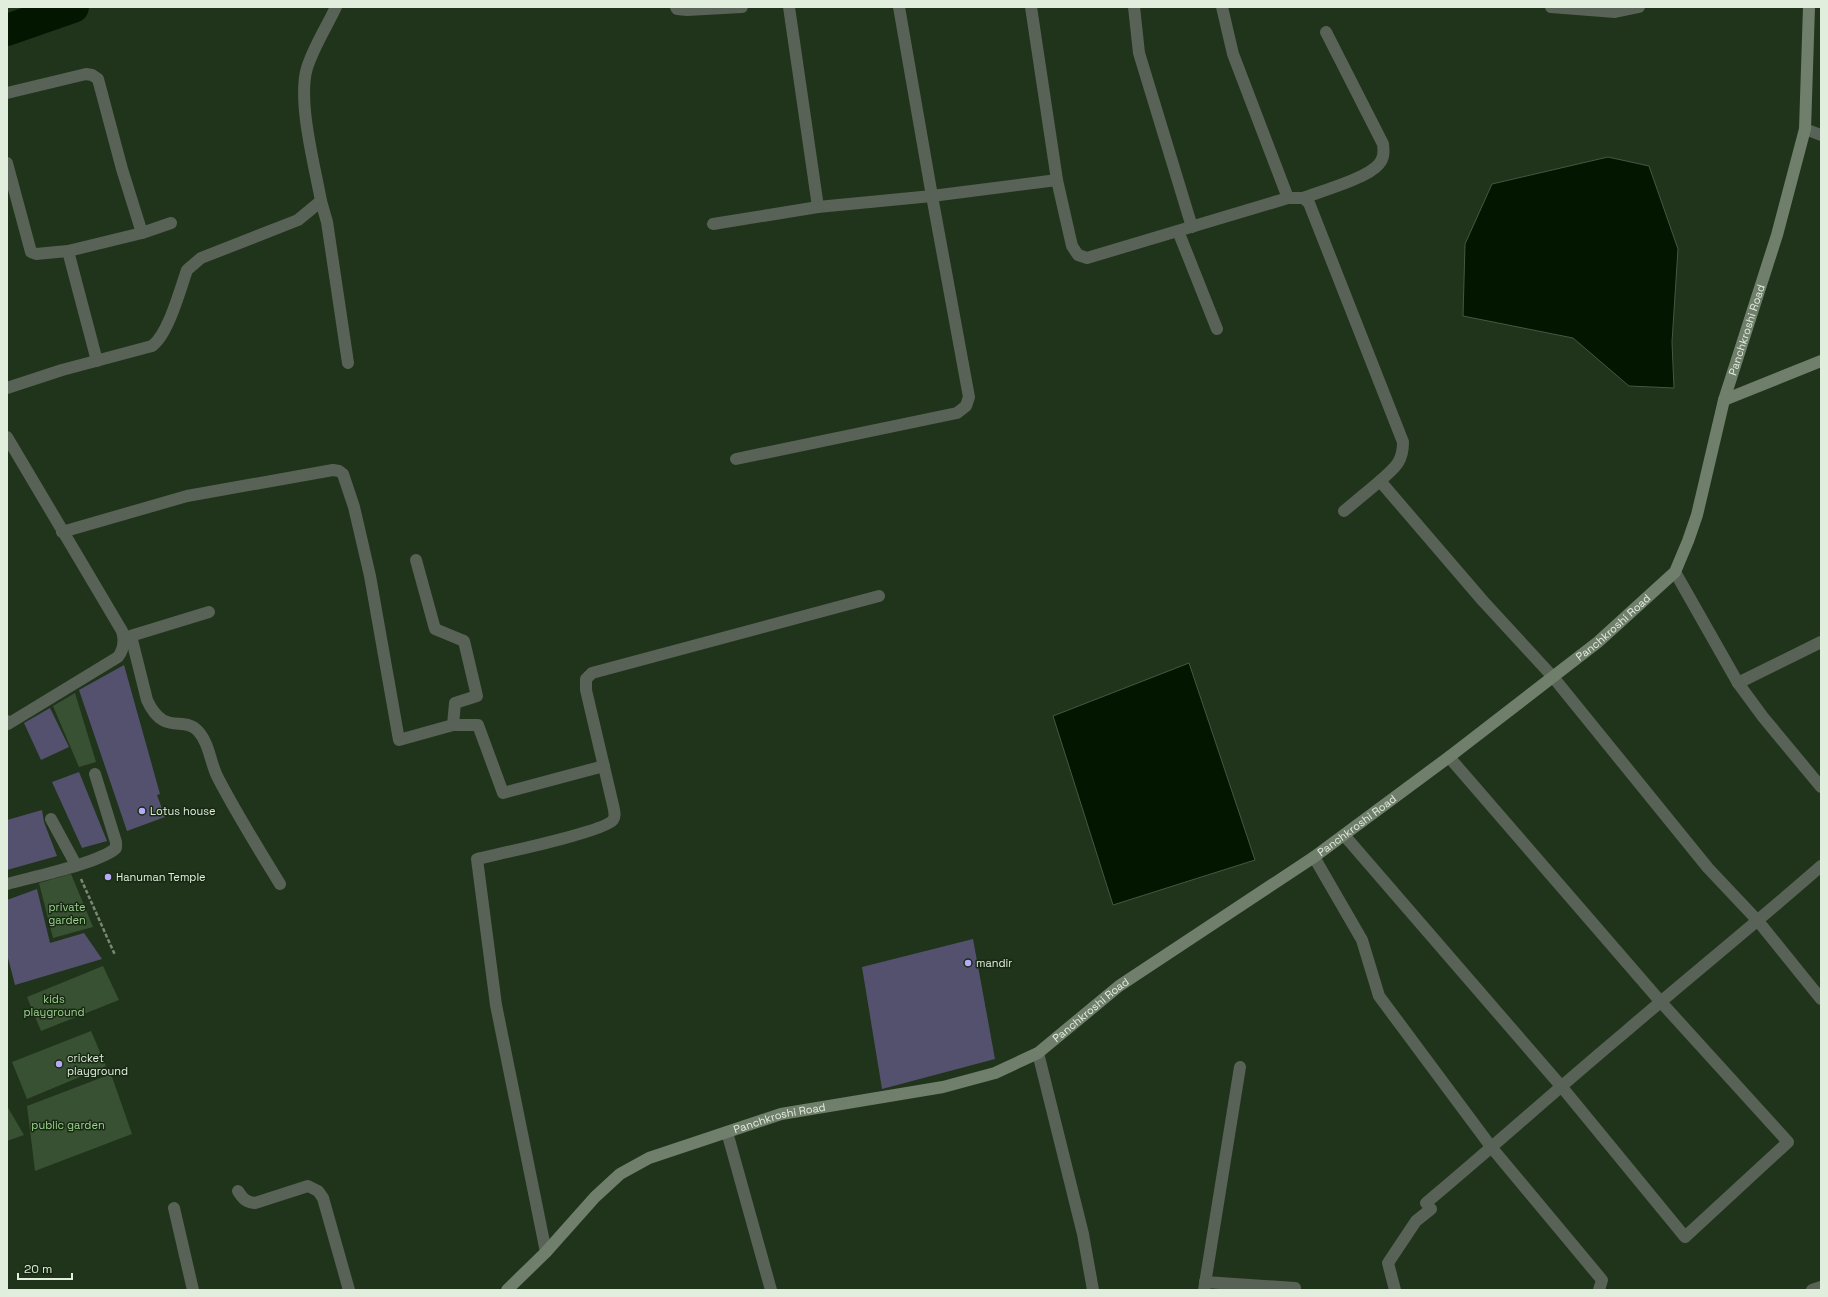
<svg xmlns="http://www.w3.org/2000/svg" width="1828" height="1297" viewBox="0 0 1828 1297" font-family="'Space Grotesk',sans-serif">
<rect width="100%" height="100%" fill="#20331b"/>
<g fill="#395133">
<polygon points="75,693 96,762 79,767 53,706"/>
<polygon points="71,874 93,927 53,938 39,883"/>
<polygon points="103,966 119,1000 41,1031 27,997"/>
<polygon points="91,1031 106,1066 27,1099 12,1062"/>
<polygon points="111,1074 132,1134 35,1171 27,1106"/>
<polygon points="7,1106 24,1135 7,1141"/>
</g>
<g fill="#031700" stroke="#465742">
<polygon points="1608,157 1649,166 1678,249 1672,342 1674,388 1629,386 1573,338 1463,316 1465,244 1492,184"/>
<polygon points="1189,663 1255,860 1113,905 1053,716"/>
</g>
<g fill="none" stroke-linecap="round" stroke-linejoin="round">
<polyline stroke="#031700" stroke-width="32" points="7,30 73,7"/>
</g>
<g fill="#54516f">
<polygon points="124,665 160,794 157,795 165,817 127,831 79,690"/>
<polygon points="50,708 69,747 41,760 24,723"/>
<polygon points="79,772 107,841 82,848 52,782"/>
<polygon points="42,810 44,822 57,856 7,870 7,820"/>
<polygon points="37,889 50,943 84,933 102,959 15,985 7,954 7,900"/>
<polygon points="973,939 995,1059 882,1089 862,967"/>
</g>
<g fill="none" stroke-linecap="round" stroke-linejoin="round">
<polyline stroke="#788874" stroke-width="2.5" stroke-dasharray="4 2" stroke-linecap="butt" points="81,879 115,955"/>
<g stroke="#586256" stroke-width="12">
<polyline points="676,7 677,9 687,10 742,7"/>
<path d="M789 7 818 207 932 196 1057 180 1072 246 1078 255 1087 258 1288 198H1303L1309 203 1403 442C1403 463 1394 468 1380 481L1483 601 1553 677 1708 868 1758 921 1821 999"/>
<polyline points="1031,7 1057,180"/>
<polyline points="1134,7 1139,53 1192,227"/>
<polyline points="1222,7 1233,54 1288,198"/>
<polyline points="1551,7 1615,12 1639,7"/>
<polyline points="7,93 86,74 92,75 98,79 122,169 142,233 171,223"/>
<polyline points="1805,129 1821,135"/>
<polyline points="7,163 31,252 36,254 68,251 97,361"/>
<path d="M1303 198C1322 191 1368 178 1379 164 1384 158 1384 152 1383 144L1326 32"/>
<polyline points="321,201 327,222 348,363"/>
<polyline points="713,224 818,207"/>
<polyline points="1178,231 1217,329"/>
<polyline points="68,251 142,233"/>
<path d="M7 388 62 370 152 346C168 335 180 290 187 270L201 258 298 220 321 201C315 167 297 101 307 68 313 48 327 26 336 7"/>
<path d="M7 437 122 631C125 641 124 649 118 657L8 724 7 721"/>
<polyline points="736,459 957,413 966,406 969,397 932,196 899,7"/>
<polyline points="1344,511 1380,481"/>
<polyline points="62,532 187,496 333,470 339,471 343,474 354,507 370,576 399,740 453,725 478,725 503,793 604,766"/>
<polyline points="416,560 435,629 464,641 477,696 455,703 453,725"/>
<polyline points="1675,572 1738,683 1763,717 1821,787"/>
<path d="M131 636 147 700C164 737 183 715 198 731 209 743 210 761 217 776 236 813 258 848 280 884"/>
<polyline points="124,638 209,612"/>
<polyline points="1738,683 1821,642"/>
<polyline points="51,819 76,865"/>
<polyline points="1344,835 1561,1086 1685,1237 1788,1142 1660,1001 1449,757"/>
<polyline points="1314,857 1362,940 1379,996 1492,1148 1602,1280 1599,1290"/>
<path d="M7 884C32 877 100 863 116 848V842L95 774"/>
<polyline points="1038,1053 1083,1234 1093,1290"/>
<polyline points="727,1132 771,1290"/>
<path d="M238 1191C243 1199 246 1202 255 1203L308 1186 318 1191 323 1198 349 1290"/>
<path d="M1426 1203C1493 1147 1557 1089 1624 1033 1689 977 1756 923 1821 866"/>
<polyline points="174,1208 193,1290"/>
<path d="M546 1252 496 1005 477 859C497 854 604 832 613 820 616 816 614 810 613 805L586 690V679L592 673 879 596"/>
<polyline points="1205,1282 1295,1288"/>
<polyline points="1204,1290 1240,1067"/>
<polyline points="1395,1290 1388,1263 1416,1221 1431,1209"/>
<polyline points="1812,1290 1821,1287"/>
</g>
<g stroke="#707f6c" stroke-width="12">
<polyline points="1724,400 1821,361"/>
<path id="s1" d="M507 1290 546 1252 595 1197 620 1174 649 1158 781 1114 943 1087 995 1073 1038 1053 1119 986 1314 857 1449 757 1598 642 1675 572 1688 541 1697 515 1724 400 1777 235 1805 129 1809 7"/>
</g>
</g>
<g fill="#b6abf8" stroke="#172912" stroke-width="1.5">
<circle cx="142" cy="811" r="4"/>
<circle cx="108" cy="877" r="4"/>
<circle cx="968" cy="963" r="4"/>
<circle cx="59" cy="1064" r="4"/>
</g>
<g text-anchor="middle" dominant-baseline="central" stroke-width="3" stroke-linejoin="round" paint-order="stroke">
<g font-size="11" fill="#e1eddd" stroke="#172912">
<text stroke="none"><textPath href="#s1" startOffset="1652">Panchkroshi Road</textPath></text>
<text stroke="none"><textPath href="#s1" startOffset="1316">Panchkroshi Road</textPath></text>
<text stroke="none"><textPath href="#s1" startOffset="992">Panchkroshi Road</textPath></text>
<text stroke="none"><textPath href="#s1" startOffset="668">Panchkroshi Road</textPath></text>
<text stroke="none"><textPath href="#s1" startOffset="332">Panchkroshi Road</textPath></text>
</g>
<g font-size="11" fill="#e1eddd" stroke="#172912" text-anchor="start">
<text x="150" y="811">Lotus house</text>
<text x="116" y="877">Hanuman Temple</text>
<text x="976" y="963">mandir</text>
<text x="67" y="1058">cricket<tspan x="67" dy="13">playground</tspan></text>
</g>
<g font-size="11" fill="#9dd190" stroke="#172912">
<text x="67" y="907">private<tspan x="67" dy="13">garden</tspan></text>
<text x="54" y="999">kids<tspan x="54" dy="13">playground</tspan></text>
<text x="68" y="1125">public garden</text>
</g>
</g>
<rect width="1828" height="1297" fill="none" stroke="#e1eddd" stroke-width="16"/>
<path d="M18 1273v6h54v-6" fill="none" stroke="#e1eddd" stroke-width="2"/>
<text x="24" y="1273" font-size="12" fill="#e1eddd" stroke="#172912" stroke-width="3" paint-order="stroke">20 m</text>
</svg>
